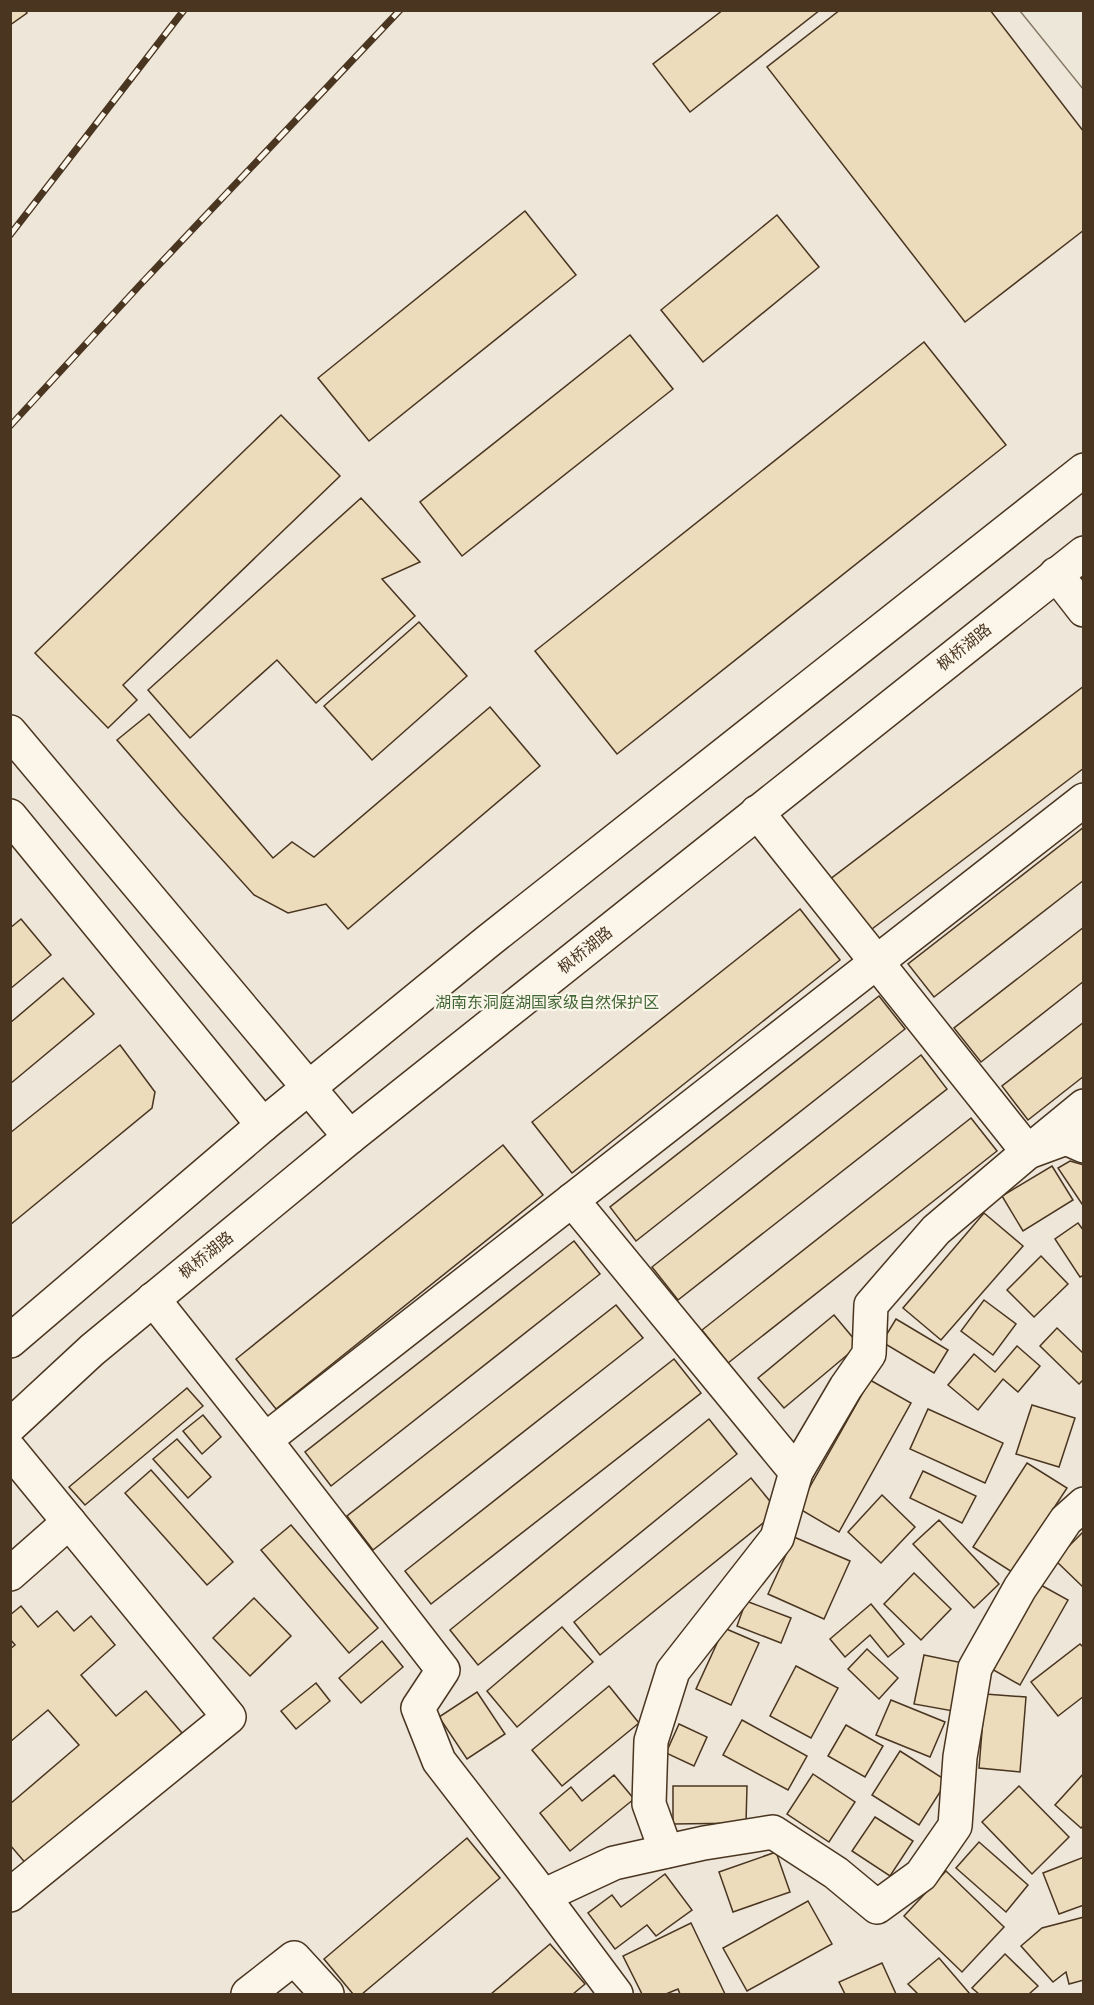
<svg xmlns="http://www.w3.org/2000/svg" width="1094" height="2005" viewBox="0 0 1094 2005" font-family="Raleway,'Noto Sans SC',sans-serif">
<rect width="100%" height="100%" fill="#fbf6e9"/>
<rect fill="#ede6d9" stroke="#887966" stroke-width="1.5" x="11" y="11" width="1072" height="1983"/>
<polygon fill="#ede7d9" stroke="#887966" stroke-width="1.5" points="1020,11 1083,11 1083,89"/>
<g fill="#ecdcbc" stroke="#4a3520" stroke-width="1.5">
<polygon points="10,10 25,10 27,13 10,25"/>
<polygon points="723,10 820,10 690,112 653,64"/>
<polygon points="840,10 990,10 1084,132 1084,230 965,322 767,67"/>
<polygon points="525,211 576,275 369,441 318,378"/>
<polygon points="777,215 819,267 703,362 661,310"/>
<polygon points="630,335 673,389 462,556 420,502"/>
<polygon points="924,342 1006,445 617,754 535,651"/>
<polygon points="281,415 340,476 123,685 137,700 108,728 35,653"/>
<polygon points="361,498 420,562 382,579 415,616 316,703 277,660 190,738 148,690"/>
<polygon points="419,622 467,676 372,760 324,706"/>
<polygon points="1084,686 1084,768 868,932 829,880"/>
<polygon points="490,707 540,766 348,929 326,904 288,913 254,895 180,813 117,740 149,714 273,858 292,842 314,857"/>
<polygon points="1084,827 1084,880 934,997 908,964"/>
<polygon points="800,909 840,960 572,1173 532,1122"/>
<polygon points="21,919 51,955 10,989 10,928"/>
<polygon points="1084,927 1084,981 981,1062 954,1028"/>
<polygon points="63,978 94,1014 10,1084 10,1023"/>
<polygon points="879,996 905,1029 636,1241 610,1207"/>
<polygon points="1084,1022 1084,1076 1028,1120 1002,1086"/>
<polygon points="120,1045 155,1092 152,1108 10,1225 10,1133"/>
<polygon points="921,1055 947,1089 678,1300 652,1267"/>
<polygon points="971,1118 997,1151 728,1363 702,1330"/>
<polygon points="503,1145 543,1195 276,1409 236,1359"/>
<polygon points="1070,1161 1084,1165 1084,1207 1058,1168"/>
<polygon points="1052,1166 1073,1200 1023,1231 1002,1196"/>
<polygon points="984,1213 1023,1246 941,1340 903,1308"/>
<polygon points="1078,1223 1084,1231 1084,1275 1080,1277 1055,1239"/>
<polygon points="574,1241 600,1274 331,1486 305,1452"/>
<polygon points="1041,1256 1068,1284 1034,1317 1007,1290"/>
<polygon points="984,1300 1016,1324 993,1355 961,1331"/>
<polygon points="616,1305 643,1338 373,1550 347,1516"/>
<polygon points="834,1315 859,1345 784,1408 758,1378"/>
<polygon points="896,1319 948,1350 934,1373 882,1342"/>
<polygon points="1057,1328 1084,1354 1084,1379 1079,1384 1040,1346"/>
<polygon points="1017,1346 1040,1366 1018,1392 1003,1379 978,1410 948,1385 974,1354 995,1372"/>
<polygon points="674,1359 701,1393 431,1604 405,1571"/>
<polygon points="870,1380 911,1403 839,1532 798,1508"/>
<polygon points="187,1388 203,1406 85,1505 69,1487"/>
<polygon points="1032,1405 1075,1418 1059,1467 1016,1454"/>
<polygon points="928,1409 1003,1443 985,1483 910,1449"/>
<polygon points="203,1415 221,1437 202,1454 183,1431"/>
<polygon points="709,1419 737,1454 478,1665 450,1630"/>
<polygon points="177,1439 211,1477 188,1498 153,1459"/>
<polygon points="1027,1463 1067,1488 1012,1572 973,1547"/>
<polygon points="151,1470 233,1562 207,1585 125,1493"/>
<polygon points="923,1471 976,1496 962,1523 910,1498"/>
<polygon points="751,1478 778,1511 600,1655 574,1622"/>
<polygon points="882,1495 915,1527 881,1563 848,1532"/>
<polygon points="939,1520 999,1584 974,1608 913,1544"/>
<polygon points="291,1525 378,1628 349,1653 261,1550"/>
<polygon points="1084,1531 1084,1588 1055,1560"/>
<polygon points="794,1537 850,1561 824,1619 768,1594"/>
<polygon points="914,1573 951,1609 921,1640 884,1604"/>
<polygon points="1039,1584 1068,1600 1020,1685 990,1668"/>
<polygon points="254,1598 291,1636 250,1676 213,1638"/>
<polygon points="746,1601 791,1618 781,1643 737,1626"/>
<polygon points="871,1604 904,1644 888,1657 870,1635 845,1657 830,1639"/>
<polygon points="21,1606 38,1627 57,1611 74,1631 91,1616 115,1645 81,1675 116,1716 146,1691 182,1733 28,1866 10,1845 10,1804 79,1745 48,1710 10,1742 10,1649 15,1645 10,1639 10,1615"/>
<polygon points="562,1627 593,1662 517,1727 487,1691"/>
<polygon points="724,1628 759,1643 731,1705 696,1689"/>
<polygon points="382,1641 403,1667 361,1703 339,1678"/>
<polygon points="1080,1644 1084,1648 1084,1696 1058,1716 1031,1682"/>
<polygon points="867,1649 898,1678 879,1699 848,1669"/>
<polygon points="924,1655 963,1663 953,1711 914,1704"/>
<polygon points="796,1666 838,1688 811,1738 770,1716"/>
<polygon points="316,1683 330,1701 296,1729 281,1711"/>
<polygon points="609,1686 639,1723 562,1786 532,1750"/>
<polygon points="477,1692 505,1734 467,1759 439,1717"/>
<polygon points="985,1694 1026,1697 1020,1772 979,1768"/>
<polygon points="891,1700 945,1722 930,1757 876,1735"/>
<polygon points="742,1720 807,1756 788,1790 723,1755"/>
<polygon points="679,1724 707,1737 694,1766 666,1753"/>
<polygon points="846,1725 883,1746 865,1777 828,1756"/>
<polygon points="900,1751 947,1781 919,1825 872,1795"/>
<polygon points="1084,1773 1084,1825 1081,1828 1055,1805"/>
<polygon points="813,1774 855,1802 829,1842 787,1814"/>
<polygon points="614,1775 634,1799 570,1851 540,1813 571,1787 582,1801"/>
<polygon points="673,1786 747,1786 746,1823 673,1824"/>
<polygon points="1019,1786 1069,1837 1032,1874 982,1822"/>
<polygon points="875,1817 913,1841 890,1876 852,1851"/>
<polygon points="467,1838 500,1878 362,1994 353,1994 324,1959"/>
<polygon points="979,1842 1028,1885 1006,1912 956,1868"/>
<polygon points="776,1852 790,1892 733,1912 719,1872"/>
<polygon points="1084,1857 1084,1905 1059,1914 1043,1873"/>
<polygon points="946,1871 1004,1927 962,1972 904,1916"/>
<polygon points="665,1874 692,1910 656,1936 647,1925 615,1949 588,1913 612,1895 621,1907"/>
<polygon points="808,1901 832,1944 747,1991 723,1948"/>
<polygon points="1084,1917 1084,1980 1069,1984 1066,1972 1053,1982 1021,1946 1042,1928"/>
<polygon points="691,1923 725,1994 680,1994 678,1989 666,1994 642,1994 623,1956"/>
<polygon points="550,1944 585,1984 573,1994 491,1994"/>
<polygon points="1005,1954 1038,1986 1029,1994 979,1994 972,1988"/>
<polygon points="939,1958 970,1994 918,1994 908,1984"/>
<polygon points="882,1963 896,1994 845,1994 839,1982"/>
</g>
<g fill="none" stroke-linecap="round" stroke-linejoin="round">
<defs>
<g id="minor">
<polyline points="1056,574 1084,610"/>
<polyline points="757,812 1028,1152 1084,1106"/>
<polyline points="572,1200 796,1472 777,1538 673,1671 651,1741 649,1804 666,1851"/>
<polyline points="153,1299 265,1440 1084,800"/>
<polyline points="265,1440 443,1670 418,1708 439,1761 531,1880 616,1994"/>
<polyline points="10,1450 229,1717 10,1895"/>
<polyline points="796,1472 846,1387 869,1354 871,1305 936,1230 1028,1152 1066,1138 1084,1146"/>
<polyline points="10,1574 69,1522"/>
<polyline points="543,1896 614,1863 704,1843 773,1832 836,1873 877,1907 921,1875 955,1826 960,1757 975,1668 1020,1588 1066,1520 1084,1504"/>
<polyline points="248,1994 294,1958 327,1994"/>
</g>
<g id="major">
<polyline points="10,732 350,1137"/>
<polyline points="10,816 263,1125"/>
<polyline points="10,1341 263,1125 487,942 1084,470"/>
<polyline points="10,1426 92,1350 350,1137 1084,553"/>
</g>
</defs>
<use href="#minor" stroke="#4a3520" stroke-width="36"/>
<use href="#major" stroke="#4a3520" stroke-width="36"/>
<use href="#minor" stroke="#fbf6e9" stroke-width="33"/>
<use href="#major" stroke="#fbf6e9" stroke-width="33"/>
<defs>
<g id="rail">
<polyline points="10,235 184,10"/>
<polyline points="10,426 139,286 400,10"/>
</g>
</defs>
<use href="#rail" stroke="#4a3520" stroke-width="7"/>
<use href="#rail" stroke="#fbf6e9" stroke-width="4.5" stroke-dasharray="14" stroke-linecap="butt"/>
</g>
<g text-anchor="middle" dominant-baseline="central" stroke-width="4.5" stroke-linejoin="round" paint-order="stroke">
<g font-size="16" fill="#4a3520" stroke="#fbf6e9">
<text transform="translate(964 647) rotate(-39)">枫桥湖路</text>
<text transform="translate(585 950) rotate(-39)">枫桥湖路</text>
<text transform="translate(206 1255) rotate(-39)">枫桥湖路</text>
</g>
<g font-size="16" fill="#436837" stroke="#fbf6e9">
<text x="547" y="1002">湖南东洞庭湖国家级自然保护区</text>
</g>
</g>
<rect width="1094" height="2005" fill="none" stroke="#4a3520" stroke-width="24"/>
</svg>
